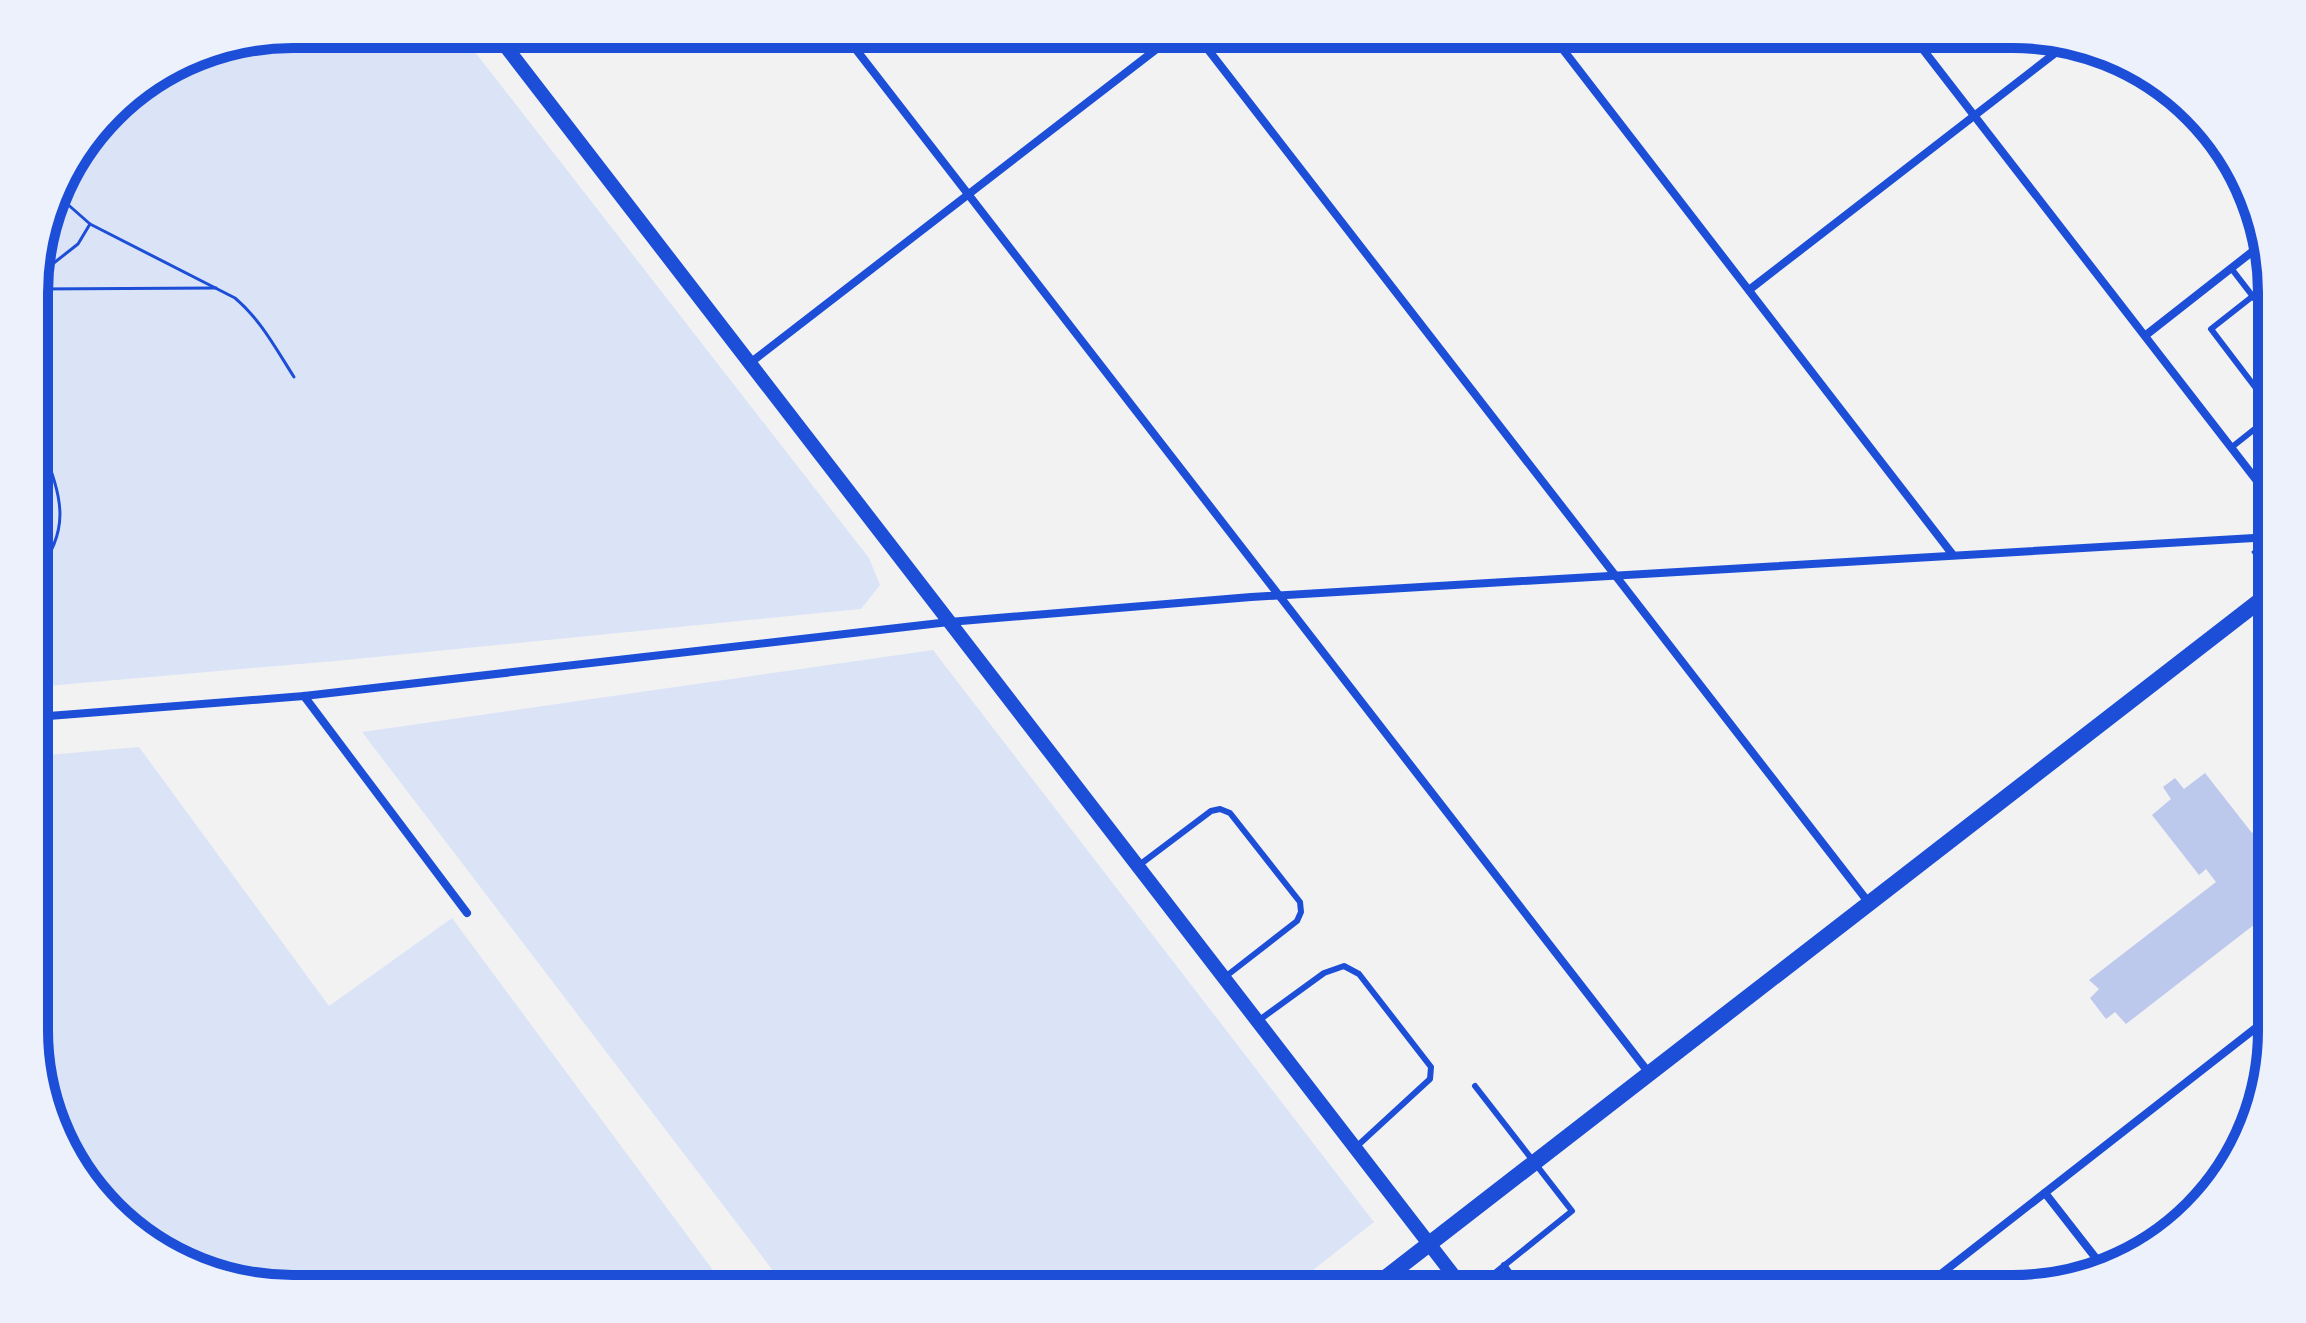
<svg xmlns="http://www.w3.org/2000/svg" width="2306" height="1323" viewBox="0 0 2306 1323" font-family="'PT Serif',serif">
<rect width="100%" height="100%" fill="#f2f2f2"/>
<g fill="#dbe4f7">
<polygon points="293,34 461,34 869,558 880,585 861,609 335,661 36,687 36,260 61,178 122,99 195,54"/>
<polygon points="933,650 1374,1222 1289,1289 787,1289 362,732"/>
<polygon points="139,747 329,1006 452,918 727,1289 293,1289 163,1254 77,1173 36,1063 36,756"/>
</g>
<polygon fill="#bdc9ec" points="2205,773 2252,833 2266,822 2271,829 2271,937 2267,940 2255,924 2126,1024 2115,1012 2106,1019 2090,998 2099,989 2089,980 2216,882 2206,869 2199,875 2152,815 2171,799 2163,787 2175,778 2184,789"/>
<g fill="none" stroke-linecap="round" stroke-linejoin="round">
<g stroke="#1d4ed8" stroke-width="3">
<path d="M90 224 235 298C261 320 276 349 294 377"/>
<polyline points="36,277 78,244 90,224 56,194"/>
<polyline points="36,289 216,288"/>
<path d="M36 430C56 486 78 522 36 574"/>
<polyline points="2253,552 2262,565"/>
</g>
<g stroke="#1d4ed8" stroke-width="6">
<polyline points="2231,268 2271,320"/>
<polyline points="2253,296 2211,329 2271,408"/>
<polyline points="2232,447 2271,416"/>
<polyline points="1138,866 1211,811 1220,809 1230,813 1300,902 1301,912 1297,921 1225,977"/>
<polyline points="1258,1021 1324,973 1344,966 1359,974 1431,1067 1430,1079 1355,1148"/>
<polyline points="1504,1265 1522,1289"/>
<polyline points="1475,1289 1572,1211 1475,1086"/>
</g>
<g stroke="#1d4ed8" stroke-width="8">
<polyline points="844,34 1649,1073"/>
<polyline points="1196,34 1869,903"/>
<polyline points="1551,34 1953,555"/>
<polyline points="1911,34 2271,499"/>
<polyline points="1749,290 2063,47"/>
<polyline points="2146,335 2262,244"/>
<polyline points="750,363 1176,34"/>
<polyline points="304,696 467,913"/>
<polyline points="36,717 304,696 949,622 1251,597 2271,537"/>
<polyline points="2045,1193 2102,1266"/>
<polyline points="1923,1288 2271,1016"/>
</g>
<polyline stroke="#1d4ed8" stroke-width="14" points="496,34 1464,1289"/>
<polyline stroke="#1d4ed8" stroke-width="16" points="1371,1289 2271,592"/>
</g>
<path d="M0 0H2306V1323H0ZM293 48H2013A245 245 0 0 1 2258 293V1030A245 245 0 0 1 2013 1275H293A245 245 0 0 1 48 1030V293A245 245 0 0 1 293 48Z" fill="#edf1fc" fill-rule="evenodd"/>
<path fill="none" stroke="#1d4ed8" stroke-width="10" d="M293 48H2013A245 245 0 0 1 2258 293V1030A245 245 0 0 1 2013 1275H293A245 245 0 0 1 48 1030V293A245 245 0 0 1 293 48Z"/>
</svg>
